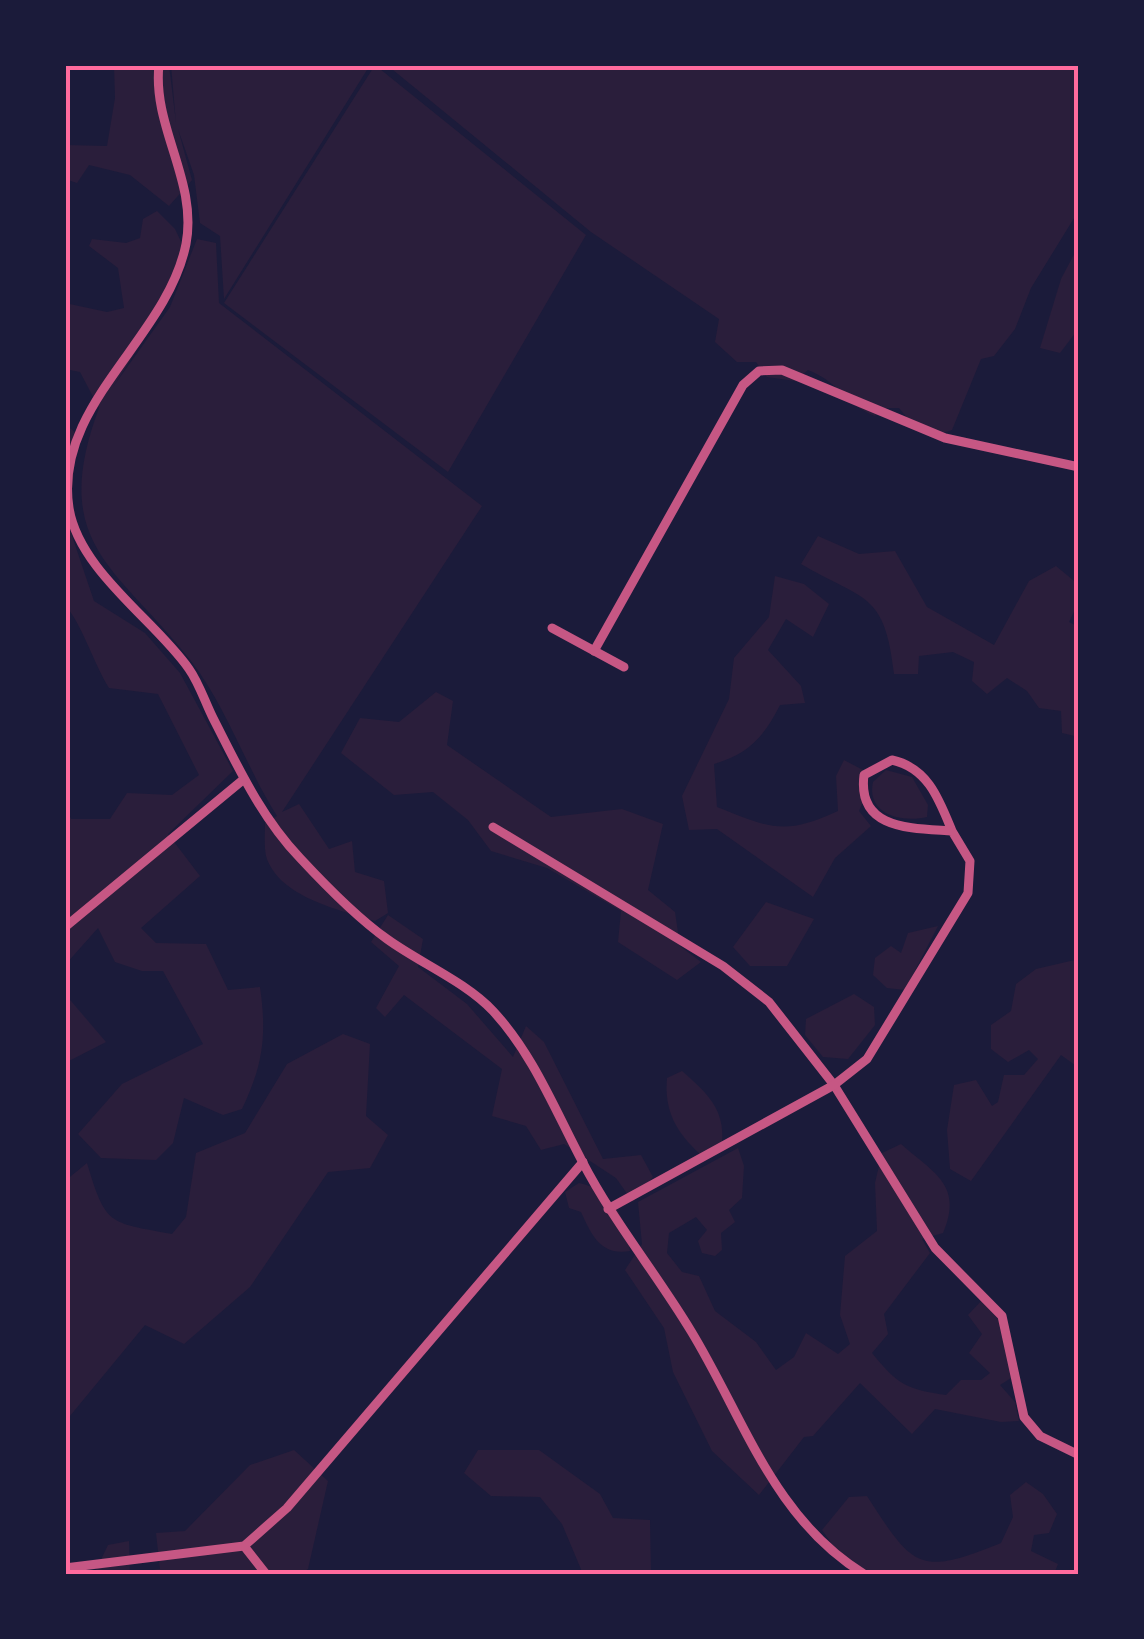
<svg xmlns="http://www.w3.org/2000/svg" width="1144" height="1639" viewBox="0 0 1144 1639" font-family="'Libre Baskerville',serif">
<rect width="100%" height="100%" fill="#1b1b3a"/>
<g fill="#2a1e3b">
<polygon points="114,65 169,65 176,123 171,65 370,65 224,299 220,236 200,223 194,175 178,129 192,180 169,206 130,175 89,165 77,183 65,179 65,145 107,146 115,98"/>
<polygon points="375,65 586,235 448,472 224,303"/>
<path d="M387 65H1079V210L1031 288 1015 329 994 356 981 359 952 430 943 433 908 419 899 408H886L875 416C844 404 841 383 808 370L795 381 767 377 756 362H737L715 342 719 319 591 232Z"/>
<path d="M157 211 175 229 186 252 166 305 113 387 170 307 197 239 216 243 219 303 482 506 282 812 299 804 329 849 352 841 355 872 384 881 388 913 375 921C340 910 278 897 266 856 264 846 265 833 265 823L277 816C246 767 226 706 191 661 117 566 48 545 99 408L80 372 65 369V303L107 312 124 308 118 268 89 246 92 239 126 243 140 238 143 219Z"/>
<polygon points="1079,245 1079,328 1060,353 1040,348 1061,279"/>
<path d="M65 424 77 434 69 527 94 601 145 633 180 673 233 771 168 834 200 876 141 928 156 943 206 944 228 990 260 987C267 1036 263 1065 242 1109L223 1115 184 1098 173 1143 156 1160 101 1158 78 1134 122 1084 203 1044 163 971H142L115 962 98 928 65 965V806L71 819H110L127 793 172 795 199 775 158 694 109 688C93 662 82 624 65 605Z"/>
<path d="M818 536 859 554 895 551 927 607 994 645 1029 581 1056 566 1079 585V601L1069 622 1079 627V737L1062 733 1061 711 1039 708 1027 691 1007 678 987 694 972 681 974 662 953 652 919 656 918 674H894C885 591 864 601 801 564Z"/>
<path d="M775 576 804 584 829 604 813 637 786 619 768 650 801 686 805 703 780 705C764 737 748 754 714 764L717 807C770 828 784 836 838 811L836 776 844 760 863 770 866 795 859 811 871 826 835 858 813 897 717 829 689 830 682 796 729 699 734 658 769 617Z"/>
<polygon points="436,692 453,701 447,745 551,817 622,809 663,824 648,890 675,912 680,946 701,962 677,980 618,942 621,911 547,868 491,851 468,820 433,792 394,795 341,753 360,718 399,722"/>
<path d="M886 770 912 777 928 805 927 817C901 823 866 814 873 782Z"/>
<polygon points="766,902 814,919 787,966 750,966 733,947"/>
<polygon points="388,915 423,939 418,967 467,1004 513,1057 526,1026 544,1042 603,1159 641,1155 653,1177 633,1202 616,1178 564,1144 541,1150 526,1126 492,1116 502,1069 404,995 385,1017 376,1008 399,966 371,942"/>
<polygon points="938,926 905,990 887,988 873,975 875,958 891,946 901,953 908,933"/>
<polygon points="1079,959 1079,1068 1061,1055 971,1181 950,1169 947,1130 954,1085 976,1080 992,1106 998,1102 1004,1075 1024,1075 1038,1059 1029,1050 1008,1062 991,1049 991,1025 1011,1011 1016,984 1036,969"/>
<polygon points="65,994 106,1042 65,1063"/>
<polygon points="854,994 874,1007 875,1025 848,1059 823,1057 805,1035 806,1019"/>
<path d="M343 1034 370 1044 366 1116 388 1135 370 1168 328 1172 250 1287 184 1344 145 1325 65 1422V1181L87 1163C106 1226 108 1222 172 1234L186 1217 196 1153 245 1133 287 1064Z"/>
<path d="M682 1071C707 1093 725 1109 722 1143L700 1154C676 1132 664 1111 667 1078Z"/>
<path d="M901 1144C935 1174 963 1185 943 1233L922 1239 930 1253 884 1314 888 1334 872 1353C898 1385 906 1389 946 1395L961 1380H981L990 1373 969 1353 982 1334 968 1315 982 1300 998 1319 1011 1378 1000 1385 1015 1402 1019 1421 1001 1422 935 1409 912 1434 860 1383 813 1436 804 1437 759 1495 712 1451 673 1372 664 1328 625 1270 642 1244 638 1202 738 1148 744 1166 742 1198 729 1210 735 1222 721 1233 722 1250 715 1256 702 1253 698 1241 707 1230 696 1217 669 1233 667 1253 682 1272 699 1276 715 1311 756 1342 776 1370 794 1357 806 1333 838 1354 850 1344 840 1315 845 1256 877 1231 875 1183 882 1153Z"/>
<path d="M579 1183C612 1190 627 1219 630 1251 601 1256 592 1236 581 1212L569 1208 565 1192Z"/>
<polygon points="294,1450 328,1481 308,1569 300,1574 94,1574 108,1545 129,1541 130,1573 160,1569 156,1533 185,1531 250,1465"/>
<polygon points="478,1450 539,1450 600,1494 613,1518 650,1520 651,1574 583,1574 562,1524 540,1497 491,1496 464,1473"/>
<path d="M1026 1482 1043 1494 1057 1514 1049 1533 1034 1535 1031 1551 1058 1564 1054 1574H866L837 1551 822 1530 849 1497 867 1496C913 1567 918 1577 1001 1543L1013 1517 1010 1495Z"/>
</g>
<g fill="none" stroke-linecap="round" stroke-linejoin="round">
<g stroke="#c65784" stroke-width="9">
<path d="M159 65C152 127 198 181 186 244 167 339 53 405 69 508 79 571 156 621 189 669 199 683 205 702 213 718 238 767 261 817 300 858 326 886 356 917 387 939 420 963 466 982 493 1011 533 1054 555 1110 582 1161 613 1221 656 1273 691 1331 744 1418 773 1518 864 1574"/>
<polyline points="552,628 624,667"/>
<polyline points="594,651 743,385 759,371 782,370 945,438 1079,467"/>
<polyline points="493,827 723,966 769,1002 834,1085 935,1248 1002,1316 1024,1417 1040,1436 1079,1455"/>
<polyline points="65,927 244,779"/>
<path d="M608 1209 834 1085 867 1059 968 893 970 861 952 831C911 828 857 830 864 775L892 760C928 768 939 799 952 831"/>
<polyline points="244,1546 266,1574"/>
<polyline points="65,1568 244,1546 287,1508 583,1162"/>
</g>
</g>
<rect width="1144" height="1639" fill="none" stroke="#1b1b3a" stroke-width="135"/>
<rect x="68" y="68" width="1008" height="1504" fill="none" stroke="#ff6b9d" stroke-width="4"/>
</svg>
